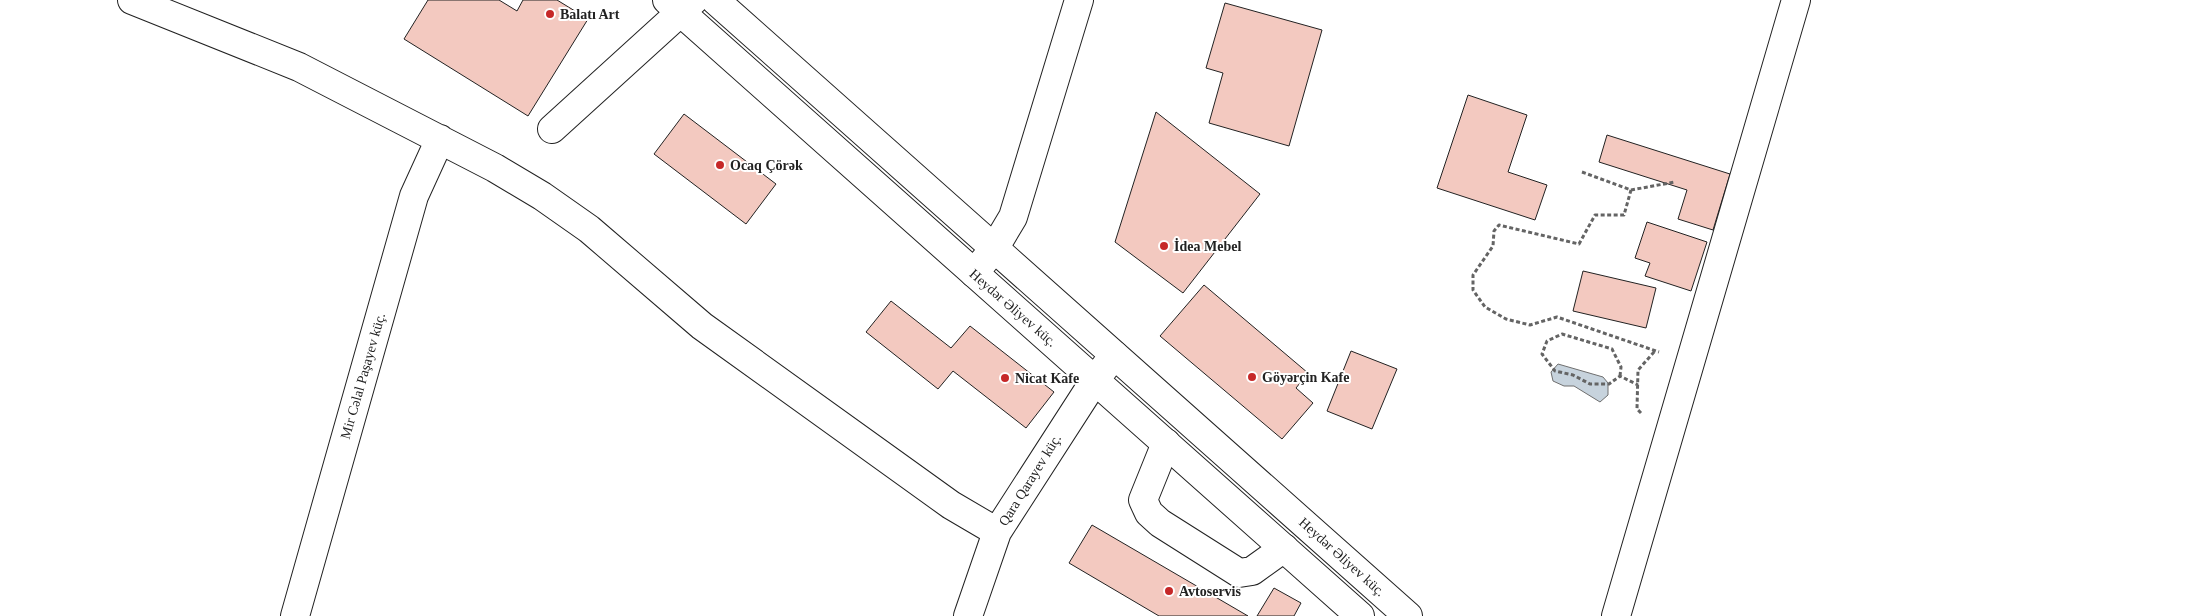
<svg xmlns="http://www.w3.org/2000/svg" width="2208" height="616" viewBox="0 0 2208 616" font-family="'Times New Roman',serif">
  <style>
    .water { fill: #c7d3dd; stroke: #6f6f6f }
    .building { fill: #f3c9c0; stroke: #222 }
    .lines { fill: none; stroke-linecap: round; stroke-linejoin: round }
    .minor-casing { stroke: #222; stroke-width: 30 }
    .major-casing { stroke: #222; stroke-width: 30 }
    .path { stroke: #646464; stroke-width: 3; stroke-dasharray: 4 2.5; stroke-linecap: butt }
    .minor { stroke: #fff; stroke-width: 28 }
    .major { stroke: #fff; stroke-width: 28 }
    .poi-dot { fill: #c62828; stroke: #fff; stroke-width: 2 }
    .labels { text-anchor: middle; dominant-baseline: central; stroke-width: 4; stroke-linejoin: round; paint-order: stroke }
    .poi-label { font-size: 14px; font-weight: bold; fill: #222; stroke: #fff; text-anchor: start }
    .street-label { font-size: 14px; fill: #222; stroke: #fff }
  </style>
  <rect width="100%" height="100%" fill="#fff"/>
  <path class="water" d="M1558,364L1603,377L1608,383V395L1600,402L1574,386H1564L1553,381L1551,372Z"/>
  <path class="building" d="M428,0H499L517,11L523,0H557L588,19L528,116L404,39Z
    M1225,3L1322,30L1289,146L1209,123L1223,73L1206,68Z
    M1468,95L1527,115L1508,172L1547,185L1535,220L1437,188Z
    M1156,112L1260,194L1183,293L1115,242Z
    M684,114L776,184L746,224L654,154Z
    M1607,135L1730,174L1713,230L1678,219L1687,190L1599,162Z
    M1647,222L1707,242L1691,291L1645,276L1650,263L1635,258Z
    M1583,271L1656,288L1646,328L1573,311Z
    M1204,285L1308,373L1296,388L1313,403L1282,439L1160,336Z
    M891,301L951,348L970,326L1054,392L1026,428L953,371L938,389L866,332Z
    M1351,351L1397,369L1372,429L1327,411Z
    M1092,525L1248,616H1159L1069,563Z
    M1274,588L1301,603L1294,616H1257Z"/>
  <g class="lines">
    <defs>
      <path id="minor" d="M132,0L299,67L495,168L542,196L589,229L702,326L951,505L997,532
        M552,129L694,0
        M974,273L994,249L1013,217L1079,0
        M1166,443L1143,500L1149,513L1160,523L1239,573L1252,571L1284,548
        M295,616L414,196L440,139
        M968,616L997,532L1095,380L1114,355
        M1616,616L1796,0"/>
      <path id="major" d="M667,0L1360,616
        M715,0L1408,616"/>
    </defs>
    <use href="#minor" class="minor-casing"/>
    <use href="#major" class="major-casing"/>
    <path class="path" d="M1582,172L1631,190L1624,215H1595L1579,244L1499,225L1494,231L1493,246L1473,275V290L1485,307L1506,319L1530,325L1557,317L1659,352
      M1631,190L1675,182
      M1620,376L1621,367L1612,349L1562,334L1547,341L1542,354L1555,371L1573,375L1590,384H1609L1620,376L1638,385
      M1641,413L1637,409L1638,370L1655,351"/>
    <use href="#minor" class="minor"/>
    <use href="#major" class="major"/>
  </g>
  <g class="poi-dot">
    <circle cx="550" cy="14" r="5"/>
    <circle cx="720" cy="165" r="5"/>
    <circle cx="1164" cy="246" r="5"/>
    <circle cx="1252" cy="377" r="5"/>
    <circle cx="1005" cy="378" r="5"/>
    <circle cx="1169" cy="591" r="5"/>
  </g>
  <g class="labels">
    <g class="poi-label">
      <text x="560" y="14">Balatı Art</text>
      <text x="730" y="165">Ocaq Çörək</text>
      <text x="1174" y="246">İdea Mebel</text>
      <text x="1262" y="377">Göyərçin Kafe</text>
      <text x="1015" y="378">Nicat Kafe</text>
      <text x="1179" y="591">Avtoservis</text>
    </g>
    <g class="street-label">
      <text transform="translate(1013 308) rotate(41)">Heydər Əliyev küç.</text>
      <text transform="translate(363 376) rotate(-74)">Mir Cəlal Paşayev küç.</text>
      <text transform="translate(1030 480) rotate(-58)">Qara Qarayev küç.</text>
      <text transform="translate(1342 557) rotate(42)">Heydər Əliyev küç.</text>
    </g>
  </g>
</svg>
